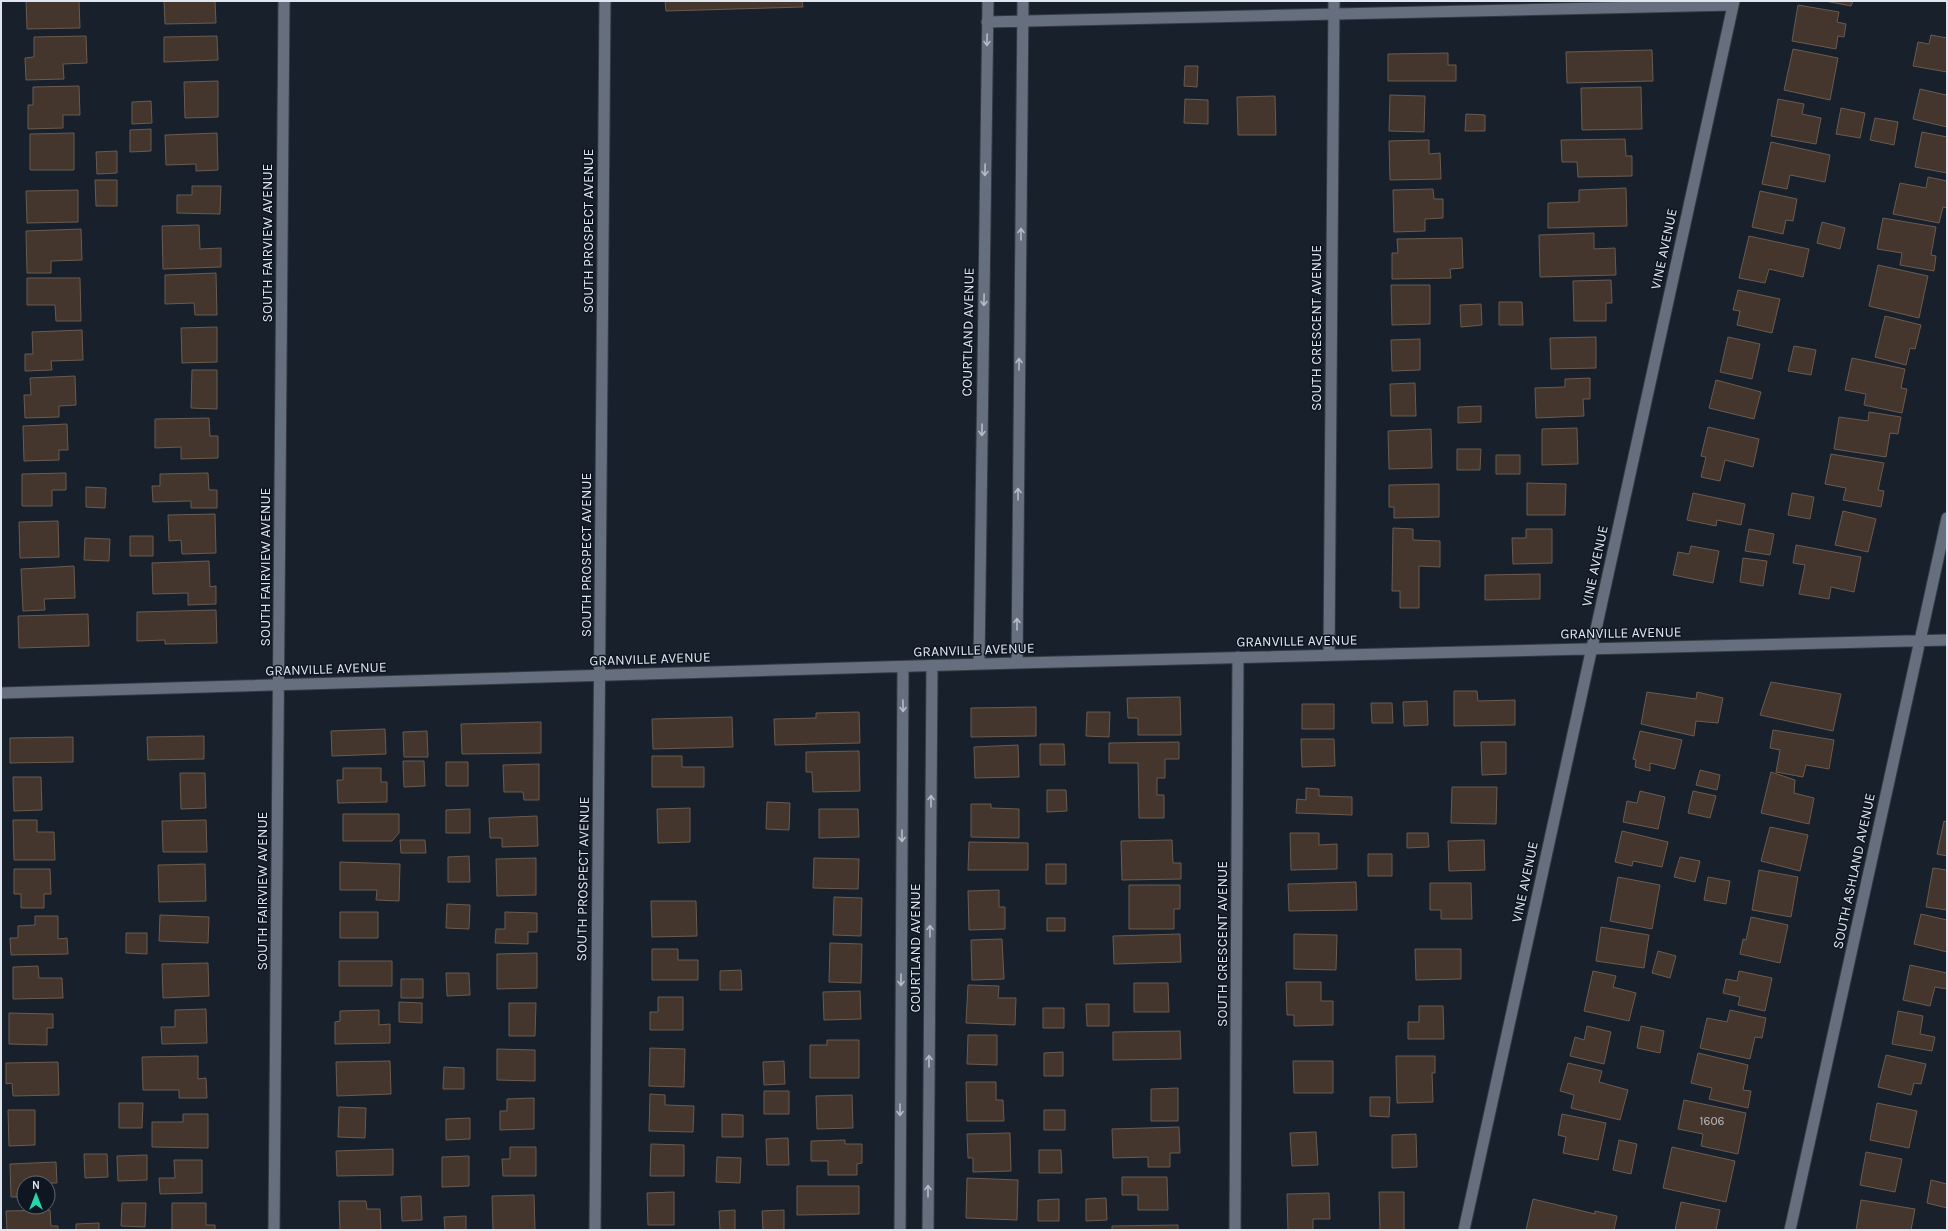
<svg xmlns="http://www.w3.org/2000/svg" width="1948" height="1231" viewBox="0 0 1948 1231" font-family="Karla,sans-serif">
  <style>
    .building { fill: #44362c; stroke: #6a5b50 }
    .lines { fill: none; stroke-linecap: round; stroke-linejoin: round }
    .minor-casing { stroke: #343a44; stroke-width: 13 }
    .minor { stroke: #656f7e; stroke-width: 11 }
    .oneway { stroke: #b5bcc7 }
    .labels { text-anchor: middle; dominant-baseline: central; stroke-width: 3; stroke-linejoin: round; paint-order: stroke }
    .number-label { font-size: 12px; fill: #b9babe }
    .street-label { font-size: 14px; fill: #e0e6ef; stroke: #0e1622 }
  </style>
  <rect width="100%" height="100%" fill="#17202b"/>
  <path class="building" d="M26,1H79L80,28L27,29Z
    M164,1H215L216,23L165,24Z
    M665,1H802L803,7L666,11Z
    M1825,1H1853L1851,6Z
    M1798,5L1839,12L1837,22L1846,24L1844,37L1838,36L1836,49L1792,41Z
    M1931,35L1947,38V72L1913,66L1918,42L1929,44Z
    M86,36L87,63L63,64L64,79L26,80L25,58L34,57V37Z
    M217,36L218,60L164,62V37Z
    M1793,49L1838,58L1830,100L1784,90Z
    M1652,50L1653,81L1567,83L1566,52Z
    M1448,53V65H1456V81H1388V54Z
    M1185,66H1198L1197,87L1184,86Z
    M218,81V117L185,118L184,82Z
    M79,86L80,115H63V128L28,129V105H33V87Z
    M1641,87L1642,129L1582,130L1581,88Z
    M1920,89L1946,95L1947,91V127L1913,119Z
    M1390,95L1425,96L1424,132L1389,131Z
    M1275,96L1276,135H1238L1237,97Z
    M1185,99L1208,100V124L1184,123Z
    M1778,99L1804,104L1802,114L1821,118L1816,144L1771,136Z
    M151,101L152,123L132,124V102Z
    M1841,108L1865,113L1860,138L1836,134Z
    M1466,114L1485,115V131H1465Z
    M1875,118L1898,122L1894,145L1870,140Z
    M151,129V151L130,152V130Z
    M1922,132L1947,137V173L1915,167Z
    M74,133V170H30V134Z
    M217,133L218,170L196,171V164L166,165L165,135Z
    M1625,139L1626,156H1632V176L1578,177L1577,162H1562L1561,140Z
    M1429,140V154L1440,153L1441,179L1390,180L1389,141Z
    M1771,142L1830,155L1825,182L1790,175L1787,189L1762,184Z
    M117,151V173L97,174L96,152Z
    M1928,177L1947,181V208L1943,207L1939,223L1893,214L1900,183L1926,188Z
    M95,180H117V206H96Z
    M192,186H221L220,214L177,213V195H192Z
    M1626,188L1627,226L1548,228V203L1579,202V190Z
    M1433,189L1434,199H1443V218L1425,219V231L1394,232L1393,190Z
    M78,190V222L27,223L26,191Z
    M1760,191L1797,199L1793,221L1786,220L1783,234L1752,227Z
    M1883,218L1936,227L1931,255L1936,256L1934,271L1900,265L1902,253L1877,249Z
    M1822,222L1845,228L1840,249L1817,243Z
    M199,225L200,249L221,248V267L163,269L162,226Z
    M81,229L82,260L51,261V273H27L26,231Z
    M1594,233V249L1615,248L1616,275L1540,277L1539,235Z
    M1749,236L1809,249L1803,277L1769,269L1765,283L1739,278Z
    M1462,238L1463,268L1450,269L1451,278L1392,279V253H1398L1397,239Z
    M1878,265L1928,276L1919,318L1869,306Z
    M216,273L217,315H195L194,303L165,304V275Z
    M27,278H80L81,321H56L55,305H27Z
    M1611,280L1612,303H1606V321H1574L1573,281Z
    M1391,285H1430V324L1392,325Z
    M1738,290L1780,299L1772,333L1737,325L1740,311L1733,310Z
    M1499,302H1522L1523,325H1499Z
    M1481,304L1482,325L1461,327L1460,305Z
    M1885,316L1921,325L1915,349L1910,348L1906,365L1875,357Z
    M217,327V362L182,363L181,328Z
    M82,330L83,360L51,361L52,370L25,371V354H33L32,332Z
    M1596,337V368L1551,369L1550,338Z
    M1728,337L1760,344L1752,379L1720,372Z
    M1420,339V370L1392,371L1391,340Z
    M1794,346L1816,350L1811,375L1788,371Z
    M1852,358L1905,369L1901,388L1907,389L1902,413L1864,405L1866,394L1845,390Z
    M192,370H217V409L191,408Z
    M75,376L76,405L59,406V417L25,418L24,395H31L30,378Z
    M1590,378V399H1583L1584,416L1536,418L1535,388L1565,387V379Z
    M1716,380L1761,392L1754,419L1709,408Z
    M1415,383L1416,416H1391L1390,384Z
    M1481,406V422L1458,423V407Z
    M1869,412L1901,417L1898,434L1890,433L1886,457L1834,449L1839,417L1868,421Z
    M209,418L210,436H218V458L181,459V447L155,448V419Z
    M67,424L68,450H59V460L24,461L23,426Z
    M1708,427L1759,439L1753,467L1725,460L1720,481L1701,477L1706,457L1701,456Z
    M1577,428L1578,464L1542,465V429Z
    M1431,429L1432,468L1389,469L1388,431Z
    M1457,449H1481L1480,470H1457Z
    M1831,454L1884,463L1878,490L1884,491L1881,507L1843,500L1846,488L1825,484Z
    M1496,455H1520V474H1496Z
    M66,473V490H52V506H22V474Z
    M208,473L209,490H217V508H191V501L153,502L152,486H160V474Z
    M1527,483L1566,484L1565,515H1527Z
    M1439,484V517L1394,518V507H1389V485Z
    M86,487L106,488L105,508L86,507Z
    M1693,493L1745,504L1741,525L1717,520L1716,526L1687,520Z
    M1792,493L1814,497L1810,519L1788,515Z
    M1843,511L1876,519L1868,552L1835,545Z
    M215,514L216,553L182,554L181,540L169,541L168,515Z
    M58,521L59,557L20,558L19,522Z
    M1393,528L1413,529V540L1440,541V567L1419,566V608H1400V591H1392Z
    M1526,529H1552V563L1513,564L1512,538H1526Z
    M1749,529L1774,534L1770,555L1745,551Z
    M130,536H153V556H130Z
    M85,538L110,539L109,561L84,560Z
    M1796,545L1861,557L1854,592L1831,587L1829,599L1799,594L1805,565L1793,563Z
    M1691,546L1719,551L1713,583L1673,575L1678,552L1689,554Z
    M1743,558L1767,561L1763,586L1740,582Z
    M209,561L210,587L216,586V604L188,605V593L153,594L152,563Z
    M74,566L75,598L44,599L45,610L23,611L21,569Z
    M1540,574V599L1485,600V575Z
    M216,610L217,643L165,644V640L137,641V612Z
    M88,614L89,646L19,648L18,616Z
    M1771,682L1841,694L1833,731L1760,715Z
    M1454,691H1477L1478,701L1515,700V725L1454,726Z
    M1647,692L1696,699L1697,692L1723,698L1718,723L1696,721L1694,736L1641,724Z
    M1180,697L1181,735H1138V718H1128L1127,698Z
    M1427,701L1428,725L1404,726L1403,702Z
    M1371,703H1392L1393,723H1372Z
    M1302,704H1334V729H1302Z
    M1036,707V736L971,737V708Z
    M859,712L860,743L775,745L774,719L816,718V713Z
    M1087,712H1110L1109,737L1086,736Z
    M732,717L733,747L653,749L652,719Z
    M541,722V753L462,754L461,724Z
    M385,729L386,754L332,756L331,731Z
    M1773,730L1834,740L1829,769L1806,765L1803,777L1776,772L1780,750L1770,748Z
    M427,731L428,757H404L403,732Z
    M1640,731L1682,740L1675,769L1650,763V771L1635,767L1636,760L1633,759Z
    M204,736V759L148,760L147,737Z
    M73,737V762L10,763V738Z
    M1301,739H1334L1335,766L1302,767Z
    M1179,742V759H1165V778H1157V795H1164V818H1139L1138,763H1109V743Z
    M1481,742H1506V774L1482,775Z
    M1040,744H1064L1065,765H1040Z
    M1018,745L1019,777L975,778L974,747Z
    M859,751L860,791L813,792L812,772H806V752Z
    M652,756H682V767H704V787H652Z
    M403,761H424L425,786L404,787Z
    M446,762H468V786H446Z
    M539,764V800H524L523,792H504L503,765Z
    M343,768H381V782H387V802L338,803L337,780H343Z
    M1700,770L1720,775L1717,790L1696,785Z
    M1771,772L1795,780L1794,793L1814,798L1809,824L1761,813Z
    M180,773H205L206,808L181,809Z
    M13,777H41L42,810L14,811Z
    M1452,787H1497L1496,824L1451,823Z
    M1306,788L1319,789V796L1352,797V815L1296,813L1297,799L1306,800Z
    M1047,790H1066L1067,811L1047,812Z
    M1640,791L1665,797L1658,829L1623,822L1627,801L1637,803Z
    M1693,791L1716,796L1710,818L1688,813Z
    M767,802L790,803L789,830L766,829Z
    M971,804H991V808L1019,809V838L971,837Z
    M690,808V842L658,843L657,809Z
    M470,809V833H446V810Z
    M819,809H858L859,837L819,838Z
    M343,814H399V833L392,841H343Z
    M537,816L538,846L502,847V838H490L489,818Z
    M13,820H37V832H54L55,860H14Z
    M206,820L207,852H163L162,821Z
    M1944,821L1947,822V856L1937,854Z
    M1770,827L1808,835L1800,871L1761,861Z
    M1622,831L1668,842L1662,867L1633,861L1632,866L1615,862Z
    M1290,833H1319V845L1337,844V869L1291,870Z
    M1407,833H1428L1429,847L1407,848Z
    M400,840H425L426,853H401Z
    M1172,840L1173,863H1181V879L1122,880L1121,841Z
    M1484,840L1485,870L1449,871L1448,841Z
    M969,842L1028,843V870H968Z
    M1368,854H1392V876H1368Z
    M469,856L470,882H448V857Z
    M1680,857L1700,861L1695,882L1674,877Z
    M536,858V895L497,896L496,859Z
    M814,858L859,859L858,889L813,888Z
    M340,862L400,864L399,901L376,900L377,890H340Z
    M205,864L206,901L159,902L158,865Z
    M1046,864H1066V884H1046Z
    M1933,868L1947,870V910L1926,907Z
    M14,869H50L51,894H44V908H21V894H14Z
    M1759,870L1798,877L1791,917L1752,910Z
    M1618,877L1660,885L1652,929L1610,921Z
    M1708,877L1730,881L1726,904L1704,900Z
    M1356,882L1357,910L1289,911L1288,884Z
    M1430,883H1471L1472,919H1441V910H1430Z
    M1129,885H1180V909H1174V929H1129Z
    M999,890V907H1005V929L969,930L968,891Z
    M834,897L862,898L861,936L833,935Z
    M651,901H696L697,936L652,937Z
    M447,904L470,905L469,929L446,928Z
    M340,912H378V938H340Z
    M505,912L537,913V932H528V944L495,943L496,929H505Z
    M1921,914L1947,920V952L1914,944Z
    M160,915L209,917L208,943L159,941Z
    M35,916H58V939L67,938L68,954L11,955L10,938H18V926L35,925Z
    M1751,917L1788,925L1780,963L1740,954L1743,939L1746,940Z
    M1047,918H1065V931H1047Z
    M1601,927L1649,935L1644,968L1596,961Z
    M126,933H147V954L126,953Z
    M1180,934L1181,962L1114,964L1113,936Z
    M1294,934L1337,935L1336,970L1294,969Z
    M1002,939L1004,979L972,980L971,940Z
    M830,943L862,944L861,983L829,982Z
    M652,949H678V960H698V980H652Z
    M1415,949H1461V979L1416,980Z
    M1658,951L1676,956L1670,978L1652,973Z
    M537,953V988L497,989V954Z
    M339,961H392V986H339Z
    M208,963L209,996L163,998L162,964Z
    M1910,965L1947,973V989L1935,987L1930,1006L1903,1000Z
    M38,966L39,978H62L63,998L13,999V967Z
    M741,970L742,990H720V971Z
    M1593,971L1616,976L1613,987L1636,993L1629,1021L1584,1011Z
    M1739,971L1772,978L1765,1011L1738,1005L1740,997L1723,993L1726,979L1737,981Z
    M446,973H469L470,995L447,996Z
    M401,979H423V998H401Z
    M1286,982H1321V1001H1333V1025L1294,1026V1015H1287Z
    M1134,983H1168L1169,1012H1134Z
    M968,985L999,986L998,998H1016L1015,1025L966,1023Z
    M860,991L861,1019L824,1020L823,992Z
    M658,997H683V1030H650V1012H658Z
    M399,1002L422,1003V1023L399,1022Z
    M509,1003H536L535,1036H509Z
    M1086,1004H1109V1026H1087Z
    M1419,1006H1443L1444,1039H1408V1022H1419Z
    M1043,1008H1064V1028H1043Z
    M206,1009L207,1043L162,1044L161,1027H175V1010Z
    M379,1010V1025L390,1024V1043L335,1044V1022L340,1021V1011Z
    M1730,1010L1766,1018L1762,1038L1755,1037L1750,1059L1700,1048L1707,1018L1727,1022Z
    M1898,1011L1923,1016L1920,1034L1935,1037L1932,1051L1892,1044Z
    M9,1013L53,1014V1028H47V1045L9,1044Z
    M1587,1026L1611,1032L1604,1064L1570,1056L1575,1037L1584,1040Z
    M1641,1026L1664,1031L1660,1053L1637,1048Z
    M1180,1031L1181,1059L1113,1060V1032Z
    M968,1035H997V1065L967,1064Z
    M827,1040H859V1078H810V1045H827Z
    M650,1048L685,1049L684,1087L649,1086Z
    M497,1049L535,1050V1081L497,1080Z
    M1063,1052V1076H1044V1053Z
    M1698,1053L1748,1065L1743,1090L1751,1091L1748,1108L1709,1099L1712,1088L1691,1083Z
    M1886,1055L1926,1064L1921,1084L1914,1083L1911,1095L1878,1087Z
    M198,1056V1079L206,1078L207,1098H179V1090H143L142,1057Z
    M1396,1056H1435V1073H1432L1433,1102L1397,1103Z
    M390,1061L391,1094L337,1096L336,1062Z
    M784,1061L785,1084L764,1085L763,1062Z
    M1293,1061H1333V1093H1294Z
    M58,1062L59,1095L13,1096L12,1083L6,1084V1063Z
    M1568,1063L1602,1071L1599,1082L1628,1090L1620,1120L1571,1108L1574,1095L1560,1091Z
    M444,1067L464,1068V1089H443Z
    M966,1082H996V1100H1003L1004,1121H967Z
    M1178,1088V1121H1151V1089Z
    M764,1091H789V1114H764Z
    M650,1094L665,1095V1105L694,1106L693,1132L649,1131Z
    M852,1095L853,1128L817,1129L816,1096Z
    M1370,1097H1390L1389,1117L1370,1116Z
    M534,1098V1129L500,1130V1111H507V1099Z
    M1684,1100L1746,1113L1738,1154L1701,1146L1703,1134L1678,1129Z
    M119,1103H143L142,1128H119Z
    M1877,1103L1917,1111L1909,1148L1870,1140Z
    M339,1107L366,1108L365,1138L338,1137Z
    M8,1110H35V1145L9,1146Z
    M1044,1110H1065V1130H1044Z
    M183,1114H208V1148L152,1147V1122H183Z
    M722,1114L743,1115V1137H722Z
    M1562,1114L1606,1123L1598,1160L1563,1153L1566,1137L1558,1135Z
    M470,1118V1139L446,1140V1119Z
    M1179,1127L1180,1153H1170V1167H1148V1157L1113,1158L1112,1129Z
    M1316,1132L1318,1165L1292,1166L1290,1133Z
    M1010,1133L1011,1171L973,1172V1158H968L967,1134Z
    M1416,1134L1417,1167L1392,1168V1135Z
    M788,1138L789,1165H767L766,1139Z
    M845,1140V1144H862V1163L857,1164V1175H828V1161H811V1141Z
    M1619,1140L1637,1144L1631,1174L1613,1170Z
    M651,1144L684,1145V1176H650Z
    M510,1147H536V1176H503L502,1159H510Z
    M1672,1147L1735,1161L1726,1202L1663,1188Z
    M393,1149V1175L337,1176L336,1151Z
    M1039,1150H1061L1062,1173H1039Z
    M1866,1152L1902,1159L1895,1192L1860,1185Z
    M84,1154H107L108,1177L85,1178Z
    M147,1155V1180L118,1181L117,1156Z
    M469,1156V1186L442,1187V1157Z
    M717,1157L741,1158L740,1183L716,1182Z
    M174,1160H202V1193L160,1194L159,1178H175Z
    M56,1162L57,1183H24V1197H11L10,1164Z
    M1122,1177H1167L1168,1210H1138V1195H1122Z
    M967,1178L1018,1180L1017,1220L966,1218Z
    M1931,1180L1947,1184V1208L1927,1203Z
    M797,1186H859V1214L797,1215Z
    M674,1192V1225H648L647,1193Z
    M1379,1192H1404V1230H1380Z
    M1329,1193L1330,1219H1313V1230H1288L1287,1194Z
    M534,1195L535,1230H493L492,1196Z
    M421,1196L422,1220L402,1221L401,1197Z
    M1106,1198L1107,1220L1086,1221V1199Z
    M1059,1199V1221H1038V1200Z
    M1533,1199L1595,1214V1211L1617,1216L1614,1230H1526Z
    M1861,1200L1915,1209L1911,1230H1856Z
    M339,1201H366L367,1209H380L381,1230H340Z
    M1681,1202L1720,1210L1716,1230H1675Z
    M122,1203H146L145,1227L121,1226Z
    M172,1203H206V1225H215V1230H172Z
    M50,1210L51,1226H58V1230H7L6,1211Z
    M735,1210V1230H720L719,1211Z
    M784,1210V1230H763L762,1211Z
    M466,1216V1230H445L444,1217Z
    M99,1223V1230H76V1224Z
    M1178,1225V1230H1112V1226Z"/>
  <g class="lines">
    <defs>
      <path id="minor" d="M987,22L1733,5
        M1329,655L1334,1
        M1017,663L1023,1
        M979,664L988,1
        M1,693L1017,663L1947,640
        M274,1230L284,1
        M595,1230L605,1
        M900,1230L903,667
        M928,1230L932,666
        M1235,1230L1238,657
        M1464,1230L1734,1
        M1790,1230L1947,518"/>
    </defs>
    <use href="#minor" class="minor-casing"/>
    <use href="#minor" class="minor"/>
  </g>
  <defs><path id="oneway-shaft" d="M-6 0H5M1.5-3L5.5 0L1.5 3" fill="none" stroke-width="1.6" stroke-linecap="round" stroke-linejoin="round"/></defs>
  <g class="oneway">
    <use href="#oneway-shaft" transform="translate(987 40) rotate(91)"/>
    <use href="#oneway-shaft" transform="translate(985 170) rotate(91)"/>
    <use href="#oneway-shaft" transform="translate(1021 234) rotate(-90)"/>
    <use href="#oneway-shaft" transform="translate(984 300) rotate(91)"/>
    <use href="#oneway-shaft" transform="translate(1019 364) rotate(-90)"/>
    <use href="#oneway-shaft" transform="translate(982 430) rotate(91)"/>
    <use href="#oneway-shaft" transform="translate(1018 494) rotate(-90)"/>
    <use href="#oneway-shaft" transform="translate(1017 624) rotate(-90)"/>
    <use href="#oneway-shaft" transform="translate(903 706) rotate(90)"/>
    <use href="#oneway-shaft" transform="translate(931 801) rotate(-90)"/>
    <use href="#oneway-shaft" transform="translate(902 836) rotate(90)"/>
    <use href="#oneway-shaft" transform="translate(930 931) rotate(-90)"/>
    <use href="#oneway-shaft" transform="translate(901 980) rotate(90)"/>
    <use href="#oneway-shaft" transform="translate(929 1061) rotate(-90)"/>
    <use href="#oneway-shaft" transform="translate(900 1110) rotate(90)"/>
    <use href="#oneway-shaft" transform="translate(928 1191) rotate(-90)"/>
  </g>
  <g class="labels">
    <g class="number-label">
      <text x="1712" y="1121">1606</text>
    </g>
    <g class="street-label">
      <text transform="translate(588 231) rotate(-90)">SOUTH PROSPECT AVENUE</text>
      <text transform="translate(267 243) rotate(-90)">SOUTH FAIRVIEW AVENUE</text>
      <text transform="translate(1664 249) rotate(-78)">VINE AVENUE</text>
      <text transform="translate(1316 328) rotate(-90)">SOUTH CRESCENT AVENUE</text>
      <text transform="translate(968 332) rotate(-89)">COURTLAND AVENUE</text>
      <text transform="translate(586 555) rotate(-90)">SOUTH PROSPECT AVENUE</text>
      <text transform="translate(1595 566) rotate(-78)">VINE AVENUE</text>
      <text transform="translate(265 567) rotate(-90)">SOUTH FAIRVIEW AVENUE</text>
      <text transform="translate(1621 633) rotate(-1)">GRANVILLE AVENUE</text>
      <text transform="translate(1297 641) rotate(-1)">GRANVILLE AVENUE</text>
      <text transform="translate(974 650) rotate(-2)">GRANVILLE AVENUE</text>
      <text transform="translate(650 659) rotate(-2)">GRANVILLE AVENUE</text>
      <text transform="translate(326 669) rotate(-2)">GRANVILLE AVENUE</text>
      <text transform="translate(1854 871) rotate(-78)">SOUTH ASHLAND AVENUE</text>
      <text transform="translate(583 879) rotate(-89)">SOUTH PROSPECT AVENUE</text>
      <text transform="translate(1525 882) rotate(-78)">VINE AVENUE</text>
      <text transform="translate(262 891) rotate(-90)">SOUTH FAIRVIEW AVENUE</text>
      <text transform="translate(1222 944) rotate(-90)">SOUTH CRESCENT AVENUE</text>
      <text transform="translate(915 948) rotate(-90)">COURTLAND AVENUE</text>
    </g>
  </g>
  <rect width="1948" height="1231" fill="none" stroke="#e0e6ef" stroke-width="4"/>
  <g transform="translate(36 1195)"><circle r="19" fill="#0e1622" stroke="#626974"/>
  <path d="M0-3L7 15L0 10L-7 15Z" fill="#24d5ae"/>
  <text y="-6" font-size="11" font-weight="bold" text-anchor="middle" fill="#e0e6ef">N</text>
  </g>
</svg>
